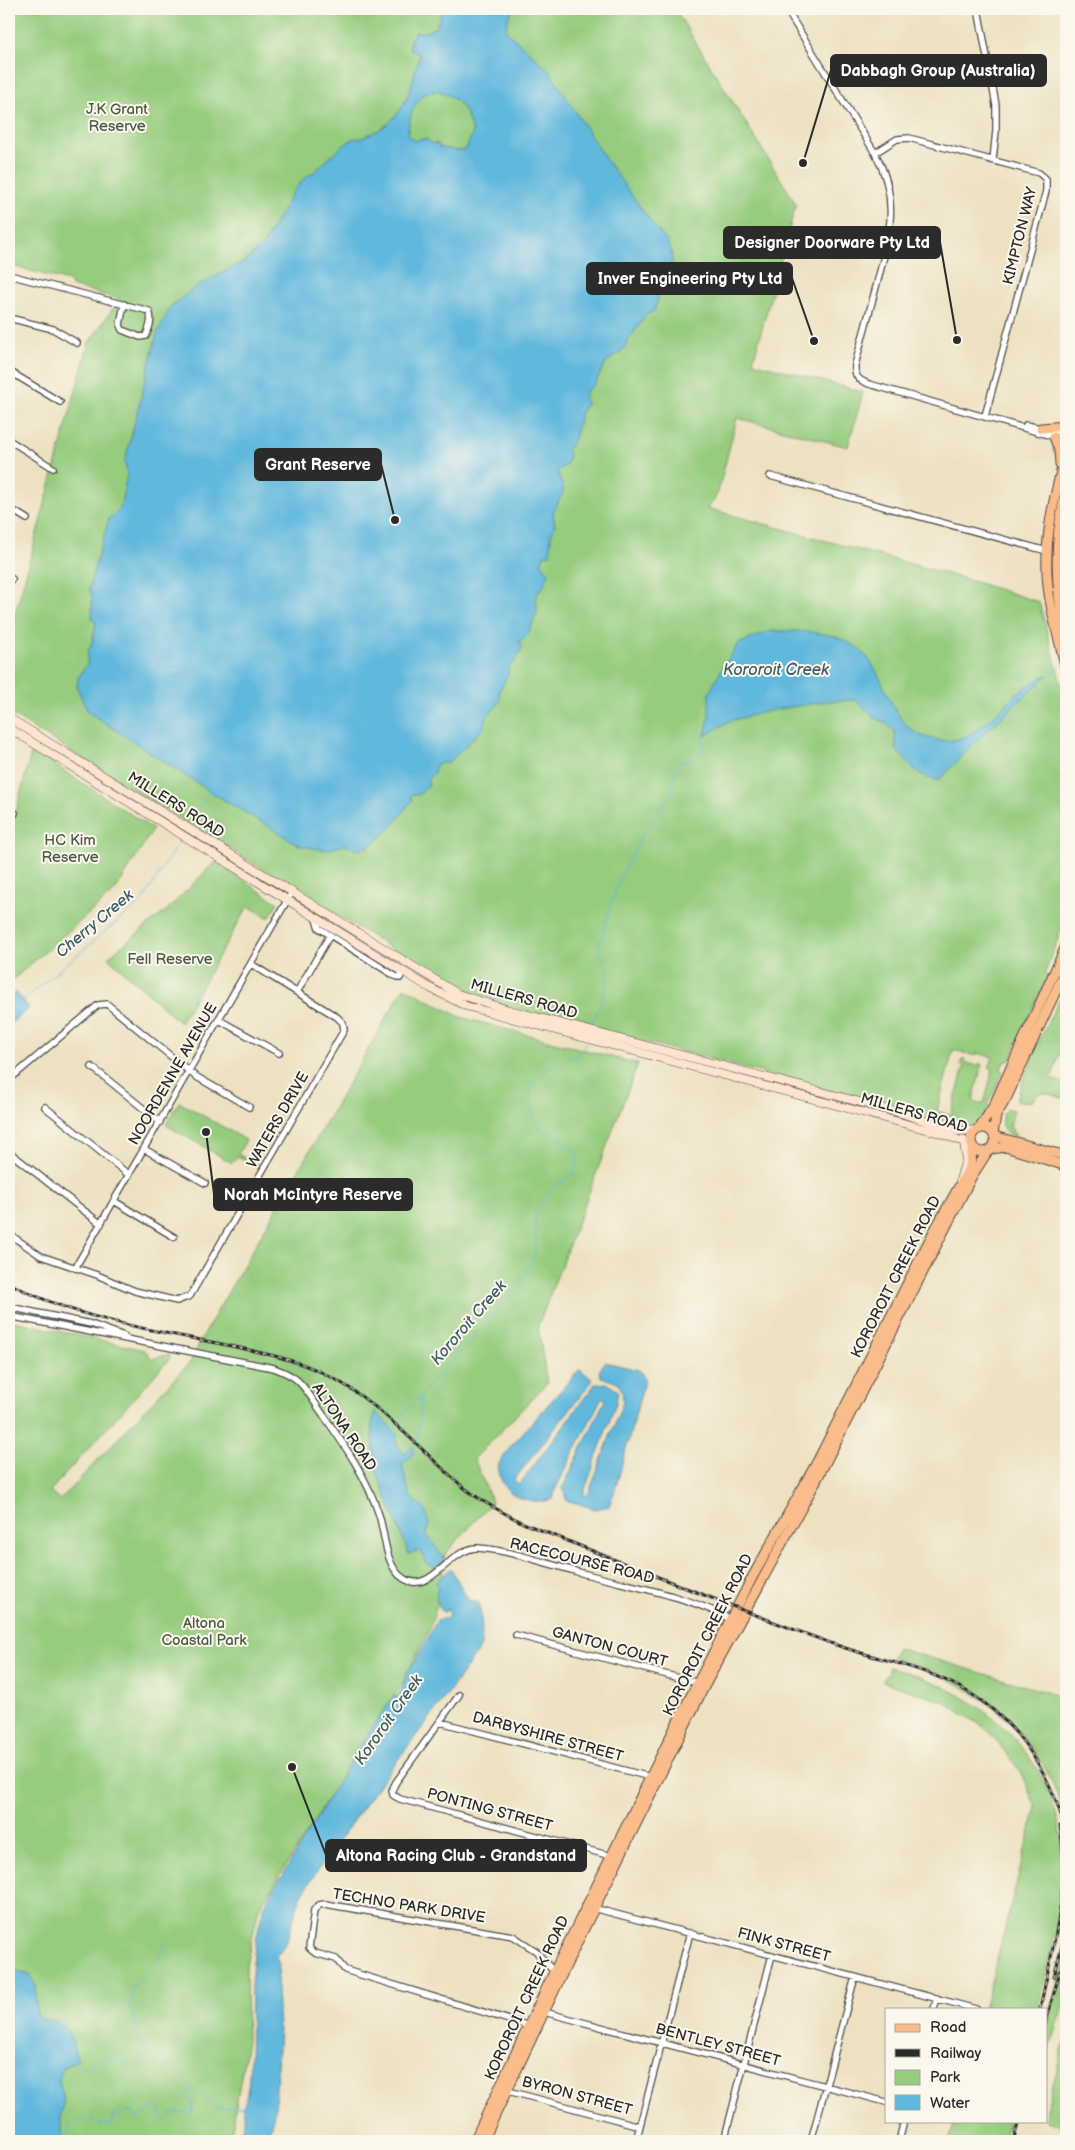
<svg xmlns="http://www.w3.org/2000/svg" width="1075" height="2150" viewBox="0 0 1075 2150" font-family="'Balsamiq Sans',sans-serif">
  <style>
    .green { fill: #95cc7e; stroke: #607c54; fill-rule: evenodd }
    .water { fill: #60b8dd; stroke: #467284; fill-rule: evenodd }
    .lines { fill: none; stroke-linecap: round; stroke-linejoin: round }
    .stream { stroke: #60b8dd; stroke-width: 1 }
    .minor-casing { stroke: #484642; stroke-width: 8 }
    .secondary-casing { stroke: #484642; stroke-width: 9 }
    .primary-casing { stroke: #484642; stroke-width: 11 }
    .minor { stroke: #fff; stroke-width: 5.5 }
    .secondary { stroke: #fde4d1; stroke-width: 8 }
    .primary { stroke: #fabc8b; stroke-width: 9 }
    .rail-casing { stroke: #2b2b2b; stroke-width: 3 }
    .rail { stroke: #fbf7ec; stroke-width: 1; stroke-dasharray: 4; stroke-linecap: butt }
    .labels { text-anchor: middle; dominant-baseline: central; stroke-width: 4; stroke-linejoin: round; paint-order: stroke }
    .park-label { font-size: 15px; fill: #4b5b44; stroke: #fbf7ec }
    .street-label { font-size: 15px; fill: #2b2b2b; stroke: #fbf7ec }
    .water-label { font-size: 16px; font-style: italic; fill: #3e5c69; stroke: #fbf7ec }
    .leader { fill: none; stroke: #2b2b2b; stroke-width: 2 }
    .callout-dot { fill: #2b2b2b; stroke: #fbf7ec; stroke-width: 2 }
    .callout { fill: #2b2b2b; stroke: #2b2b2b; stroke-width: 2 }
    .callout-label { font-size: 16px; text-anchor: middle; font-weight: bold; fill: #fff }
  </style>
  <rect width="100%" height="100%" fill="#fbf7ec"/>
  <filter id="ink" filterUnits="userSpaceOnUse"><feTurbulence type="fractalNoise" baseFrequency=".02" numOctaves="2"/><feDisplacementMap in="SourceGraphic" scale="10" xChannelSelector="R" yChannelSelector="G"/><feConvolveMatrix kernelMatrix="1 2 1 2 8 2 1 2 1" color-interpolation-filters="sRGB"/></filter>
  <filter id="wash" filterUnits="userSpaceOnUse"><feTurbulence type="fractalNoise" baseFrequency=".0096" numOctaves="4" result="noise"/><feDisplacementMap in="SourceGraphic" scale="20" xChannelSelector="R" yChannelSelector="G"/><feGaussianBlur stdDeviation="1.12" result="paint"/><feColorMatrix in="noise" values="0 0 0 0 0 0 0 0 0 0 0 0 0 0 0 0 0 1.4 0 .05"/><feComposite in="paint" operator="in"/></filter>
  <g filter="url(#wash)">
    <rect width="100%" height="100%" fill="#ede1c1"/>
    <path class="green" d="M9,9H675L796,204L753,362L863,392L848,447L737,418L718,492L713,502L706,508L969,580L1039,602L1066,702V916L1045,973L1048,977L1020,1035L1011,1060L1003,1063L1001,1069L1003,1073L988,1103L989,1107L978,1125L962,1129L951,1125L949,1122L497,1003L461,991L9,713V636L89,342L120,299L71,286L69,281L61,279L9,265ZM953,1050L976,1056L977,1053L993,1057L989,1067L993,1069L984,1104L975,1102L973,1100L982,1066L980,1063L978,1066L964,1062L965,1059H962L961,1064L964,1067L951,1115L937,1111Z
      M32,750L153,829L115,891L9,983V838Z
      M58,752L231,858L244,868L61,756Z
      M215,862L278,903L269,918L248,906L180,1023L108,957L167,910Z
      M1066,980V1035L1051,1079L1066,1084V1099L1046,1093L1038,1094L1032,1101L1018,1102L1016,1100L1035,1049L1061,996L1059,995Z
      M404,987L458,1016L471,1020L638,1064L538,1326L547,1383L474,1459L492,1502L445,1554L439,1600L429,1630L405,1679L259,1908L246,1965L247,2041L230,2141H9V1320L145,1350L152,1359L169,1354L170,1358L50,1491L60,1500L191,1361L203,1336Z
      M591,1034L911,1119L965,1135L964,1137L589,1037Z
      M179,1102L246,1140L238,1154L260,1166L258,1168L237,1156L232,1163L166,1125Z
      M1007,1109L1014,1110L1010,1126L1016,1137C1001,1133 997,1120 1007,1109Z
      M897,1648L1066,1698V1822C1045,1736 976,1679 891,1658Z
      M889,1667C985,1691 1064,1762 1063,1867C1063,1915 1047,1962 1038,2009H984L1036,1807L1020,1771L988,1730L945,1702L883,1682L885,1675L889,1676Z
      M1066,1956V2000L1046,2060V2028Z
      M1066,2036V2126L1046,2121V2110Z
      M955,2121H1009L1003,2141H949Z"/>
    <path class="water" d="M443,9H513L507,21L506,31L549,70L604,157L657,230C668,240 677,256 669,271C667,276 663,280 661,285C659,294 658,302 654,311L647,314L628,341C627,352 608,357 604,366C597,377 599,383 586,391L584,399L587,403C575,416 579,438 567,450L569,456L566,465L557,471L564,490L553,513L555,525L551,535L550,555L545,554L541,562L549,573L542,589L539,590L535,599L537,602V612L527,636L519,642L522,648L514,663L509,666L508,674L499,692L500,698L497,706L487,716L483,729L448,763L436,764L434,773L427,779L429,785L418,795L412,794L410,798L413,800C401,811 394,831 379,837L378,840L368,847L358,849L345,845L325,850L301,846L209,791L88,712L77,688L78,678L87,664L88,650L91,646L96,624L92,618V596L89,588L109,518L120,509L127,475L125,461L157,333L172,305L199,285L245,261L263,245L292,193L305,177L313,173L340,148L354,138C360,140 363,137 368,135C401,122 410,96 416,66C417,62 419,59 420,55L410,49V40L415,32H426L436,27ZM437,90C464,101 463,108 473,132L466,149L458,151L439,147L438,143L432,144L427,139H419L416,141L409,137C406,125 413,103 423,95C427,92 433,93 437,90Z
      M770,631C797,631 831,630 855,646C889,669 887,732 933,739C942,741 951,741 959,739C994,727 1011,687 1048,675L976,741L939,780C919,779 909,763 896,750L895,732L886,723L875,718L856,700L828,701L773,710L729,721L705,736L709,718V693L720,672L738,644Z
      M16,992L29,1008L9,1025V998Z
      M605,1362L639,1370L645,1379L615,1490L609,1506L595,1509L566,1500L563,1487L605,1400L602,1397L556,1488L553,1499C537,1505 512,1499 503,1484C500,1479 499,1471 498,1465L511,1446L580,1369L593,1380L514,1480L519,1485L595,1384L607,1383L618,1391L616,1403L583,1495H588L623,1402L622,1391L618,1383L601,1377L599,1371Z
      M375,1411L397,1434L396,1444L405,1454L412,1447L414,1453L402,1465L410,1497L425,1509L429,1524L427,1535L445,1560L434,1568L428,1565L419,1550L409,1554L375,1468L372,1424Z
      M451,1568L468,1600L479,1603C481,1615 484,1637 480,1648C436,1714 383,1775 339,1841C327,1859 312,1876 302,1895C293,1912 290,1945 276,1956L279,1965L277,1987L279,2028L275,2110L267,2141H238C241,2130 248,2118 242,2107C253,2099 250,2003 251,1984C253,1960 256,1931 264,1908C267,1898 274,1887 280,1878L283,1875L348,1765L380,1716L393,1697L398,1696L401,1690L408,1671L416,1660L436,1622L441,1618H447L449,1612L447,1608L444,1613L440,1609L436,1598L438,1586L435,1583Z
      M9,1964L19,1972L29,1975L36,1986L37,2016L48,2021L53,2020C76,2029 69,2042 78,2060L63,2068L59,2080L64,2100L61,2114V2141H9Z"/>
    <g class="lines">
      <path class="stream" d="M1048,675L1059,668
        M191,822L209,791
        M23,1000L143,900L180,840
        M590,1027C601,997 618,977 598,946L621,875L646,829L671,792L679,762L692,760L703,749L702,742L705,736
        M392,1431L407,1410L508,1299L528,1268L535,1253L536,1240L535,1214L539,1206L553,1188L573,1174L577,1164V1153L572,1146L536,1125C519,1074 543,1072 582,1052L585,1043
        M412,1452L418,1438L421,1397
        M75,2061L83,2070C105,2054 105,2056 130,2063L150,2054L148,2048L139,2045V2035L130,2005L133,1987L150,1973L167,1940
        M62,2136L68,2133L70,2126C81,2122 79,2115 93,2120L95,2124L101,2126L103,2122L108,2125L114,2122L112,2115H119L132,2110L136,2118L140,2117L152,2107L158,2108L164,2123L173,2113H192L193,2103L186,2094C196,2081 206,2101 214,2106C223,2110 233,2107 242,2107"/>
    </g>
  </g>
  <g filter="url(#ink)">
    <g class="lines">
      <defs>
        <path id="minor" d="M786,9L875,153C901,201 889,237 876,287C869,313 862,339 855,365C854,376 858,380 869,384L1066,440
          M978,9L996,105V131L993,160
          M875,153L897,139L909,138L1039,173L1046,179V191L985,416
          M9,275L149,311C153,320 149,328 146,336L140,337L122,330L120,325L124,304
          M9,318L53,329L77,343
          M9,371L60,402
          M1026,425L1066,433
          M9,440L53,468
          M770,476L1047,551
          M9,508L27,519
          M9,577L12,579
          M9,812L15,813
          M315,917L319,928L395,976L400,978L403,971
          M297,992L330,935
          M219,1020L279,1053
          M92,1067L160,1122
          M9,1080L98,1005L107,1004L195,1076L249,1107
          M45,1107L129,1175
          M144,1149L205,1183
          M9,1152L101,1224
          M114,1201L174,1237
          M9,1234L41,1256L97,1275L135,1291L177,1301L190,1296L344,1030L343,1023L337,1017L251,964
          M75,1268L292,892
          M9,1307L91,1324L124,1336
          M9,1316L274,1368C282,1371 290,1374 297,1380C307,1389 314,1402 322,1413C345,1446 367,1477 379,1515C385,1534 385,1566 403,1578C430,1597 450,1547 478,1548C509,1550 548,1564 578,1572C628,1586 684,1594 730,1619
          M516,1635L698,1683
          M459,1695L396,1782L392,1790L393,1795L400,1799L611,1856
          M440,1722L650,1777
          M593,1908L976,2009
          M934,2009L937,1998
          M544,2012L886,2102
          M529,2026L345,1970L336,1959L315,1953L309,1948L314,1910L319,1905L325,1904L513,1936L536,1951L554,1972
          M508,2091L640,2126
          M636,2141L690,1933
          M724,2141L772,1955
          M811,2141L855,1977
          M899,2141L904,2121"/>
        <path id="secondary" d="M9,718L458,994L506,1009L894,1111L958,1131L977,1130
          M9,728L430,988L466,1006L940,1133L972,1145
          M960,1180L966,1159L964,1141"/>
        <path id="primary" d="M1041,428L1066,426
          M1054,437L1059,450L1060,464
          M1066,452C1054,497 1043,540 1048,586C1051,614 1060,642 1066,669
          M1066,492C1053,540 1055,588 1066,636
          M971 1140a12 12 0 1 1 24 0a12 12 0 1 1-24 0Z
          M979,1129L993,1107L1066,946
          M993,1134L996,1116L1007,1097L1066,969
          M994,1136L1066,1156
          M991,1149L1006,1147L1066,1166
          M474,2141L554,1972L680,1717L753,1576L816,1464L933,1233L970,1167L973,1147
          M483,2141L575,1947L705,1685L815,1483L972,1176L988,1151"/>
      </defs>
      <use href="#minor" class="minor-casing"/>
      <use href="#secondary" class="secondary-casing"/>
      <use href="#primary" class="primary-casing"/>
      <use href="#minor" class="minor"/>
      <use href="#secondary" class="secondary"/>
      <use href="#primary" class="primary"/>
      <defs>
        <path id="rail" d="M9,1283C76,1319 152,1330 226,1345C258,1352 291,1358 321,1372C375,1397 417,1447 462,1486C480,1501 502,1512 523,1523C627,1565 731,1607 836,1645C888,1663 937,1668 983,1702C1025,1733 1054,1782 1066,1833
          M1054,1977L1066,1931
          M1040,2009C1052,1947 1071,1890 1060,1826
          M1046,2022L1060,1971
          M1013,2141L1019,2121"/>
      </defs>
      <use href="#rail" class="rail-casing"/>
      <use href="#rail" class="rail"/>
    </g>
  </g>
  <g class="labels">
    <g class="park-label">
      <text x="117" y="109">J.K Grant<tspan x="117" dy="17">Reserve</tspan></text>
      <text x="70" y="840">HC Kim<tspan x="70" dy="17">Reserve</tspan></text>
      <text x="170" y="959">Fell Reserve</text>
      <text x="204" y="1623">Altona<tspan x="204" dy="17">Coastal Park</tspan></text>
    </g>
    <g class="street-label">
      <text transform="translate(1020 236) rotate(-76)">KIMPTON WAY</text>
      <text transform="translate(176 805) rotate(32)">MILLERS ROAD</text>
      <text transform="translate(524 999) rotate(16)">MILLERS ROAD</text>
      <text transform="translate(173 1074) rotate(-60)">NOORDENNE AVENUE</text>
      <text transform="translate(914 1113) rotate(16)">MILLERS ROAD</text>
      <text transform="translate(278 1120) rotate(-60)">WATERS DRIVE</text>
      <text transform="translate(896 1277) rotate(-63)">KOROROIT CREEK ROAD</text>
      <text transform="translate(344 1427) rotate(56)">ALTONA ROAD</text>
      <text transform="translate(582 1561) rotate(14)">RACECOURSE ROAD</text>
      <text transform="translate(708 1635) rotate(-63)">KOROROIT CREEK ROAD</text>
      <text transform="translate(610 1647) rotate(15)">GANTON COURT</text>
      <text transform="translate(548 1737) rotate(15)">DARBYSHIRE STREET</text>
      <text transform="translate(490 1810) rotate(15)">PONTING STREET</text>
      <text transform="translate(409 1906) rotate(9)">TECHNO PARK DRIVE</text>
      <text transform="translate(784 1945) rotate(15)">FINK STREET</text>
      <text transform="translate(527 1998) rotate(-65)">KOROROIT CREEK ROAD</text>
      <text transform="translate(718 2045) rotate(15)">BENTLEY STREET</text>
      <text transform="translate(577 2096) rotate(15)">BYRON STREET</text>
    </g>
    <g class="water-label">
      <text x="776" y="670">Kororoit Creek</text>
      <text transform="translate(95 924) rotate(-40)">Cherry Creek</text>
      <text transform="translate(469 1323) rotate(-49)">Kororoit Creek</text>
      <text transform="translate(389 1720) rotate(-55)">Kororoit Creek</text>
    </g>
  </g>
  <path class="leader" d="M803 163L831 70M957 340L940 242M814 341L792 278M395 520L381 464M206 1132L214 1194M292 1767L326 1855"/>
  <g class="callout-dot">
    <circle cx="803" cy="163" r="5"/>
    <circle cx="957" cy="340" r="5"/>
    <circle cx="814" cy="341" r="5"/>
    <circle cx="395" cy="520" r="5"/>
    <circle cx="206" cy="1132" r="5"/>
    <circle cx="292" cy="1767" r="5"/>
  </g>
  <g class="callout">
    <rect x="831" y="55" width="215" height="31" rx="5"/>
    <rect x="724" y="227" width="216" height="31" rx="5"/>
    <rect x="587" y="263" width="205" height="31" rx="5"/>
    <rect x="255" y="449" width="126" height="31" rx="5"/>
    <rect x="214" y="1179" width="198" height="31" rx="5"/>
    <rect x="326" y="1840" width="260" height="31" rx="5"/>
  </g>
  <g class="callout-label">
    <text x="938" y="76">Dabbagh Group (Australia)</text>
    <text x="832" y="248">Designer Doorware Pty Ltd</text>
    <text x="690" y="284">Inver Engineering Pty Ltd</text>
    <text x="318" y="470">Grant Reserve</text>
    <text x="313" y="1200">Norah McIntyre Reserve</text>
    <text x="456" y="1861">Altona Racing Club - Grandstand</text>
  </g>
  <rect width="1075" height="2150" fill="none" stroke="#fbf7ec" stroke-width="30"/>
  <rect x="885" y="2008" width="162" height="115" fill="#fbf7ec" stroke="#a8a59f"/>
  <rect x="895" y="2024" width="25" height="8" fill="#fabc8b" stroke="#a8a59f"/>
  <text x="930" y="2032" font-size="15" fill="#2b2b2b">Road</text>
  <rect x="895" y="2049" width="25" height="8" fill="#2b2b2b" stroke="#a8a59f"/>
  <text x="930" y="2058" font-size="15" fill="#2b2b2b">Railway</text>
  <rect x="895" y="2070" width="25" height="15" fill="#95cc7e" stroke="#a8a59f"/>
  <text x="930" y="2082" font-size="15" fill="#2b2b2b">Park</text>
  <rect x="895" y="2095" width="25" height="15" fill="#60b8dd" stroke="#a8a59f"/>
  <text x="930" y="2108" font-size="15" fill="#2b2b2b">Water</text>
</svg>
